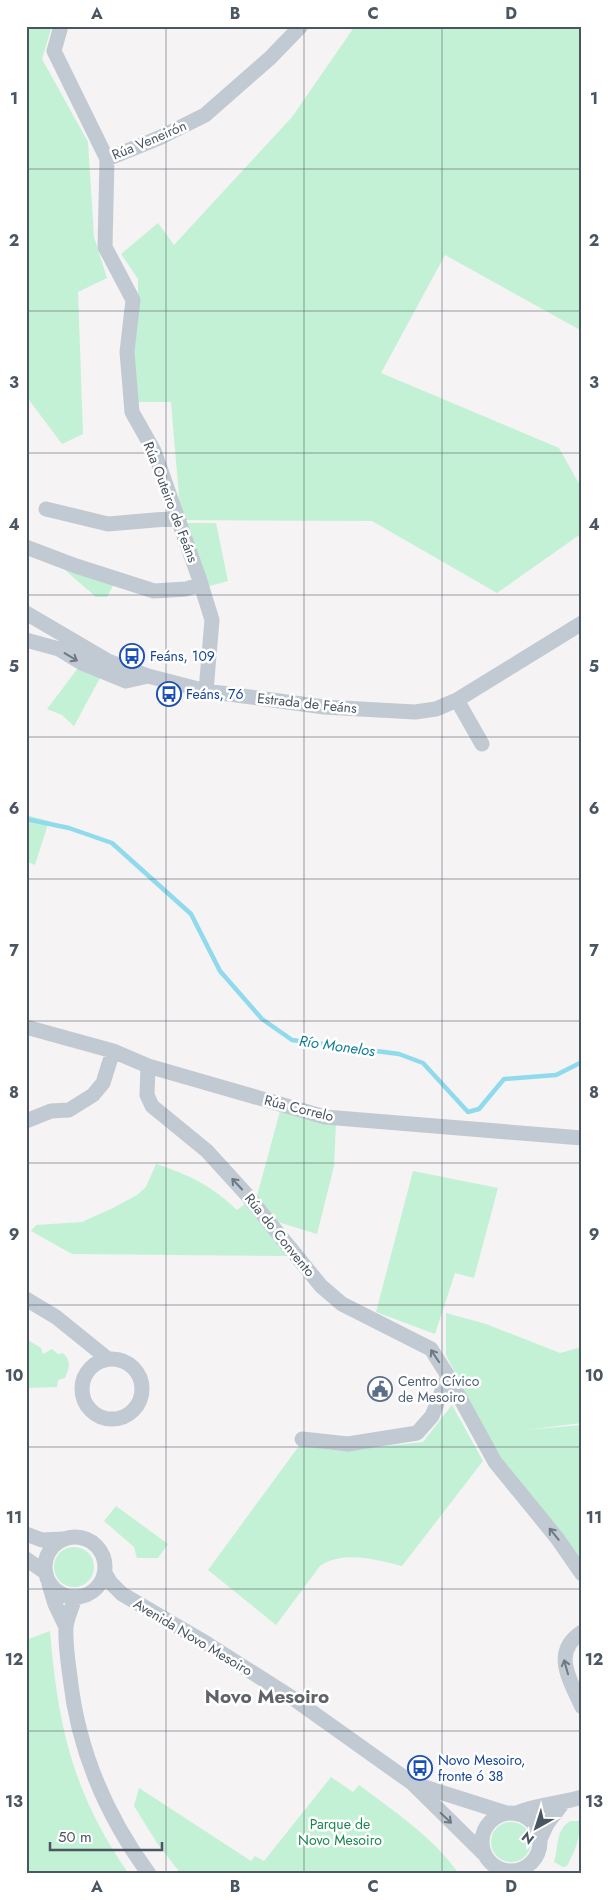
<svg xmlns="http://www.w3.org/2000/svg" width="608" height="1900" viewBox="0 0 608 1900" font-family="Jost,sans-serif">
  <style>
    .green { fill: #c3f1d5 }
    .lines { fill: none; stroke-linecap: round; stroke-linejoin: round }
    .stream { stroke: #90daee; stroke-width: 4.5 }
    .minor { stroke: #c1cad2; stroke-width: 15 }
    .oneway { stroke: #6e7983 }
    .grid { fill: none; stroke: #4a5661; stroke-width: 1; stroke-opacity: 0.55 }
    .labels { text-anchor: middle; dominant-baseline: central; stroke-width: 5; stroke-linejoin: round; paint-order: stroke }
    .street-label { font-size: 14px; fill: #4a5661; stroke: #fff }
    .transit-label { font-size: 14px; fill: #164399; stroke: #fff; text-anchor: start }
    .service-label { font-size: 14px; fill: #4e5e75; stroke: #fff; text-anchor: start }
    .park-label { font-size: 14px; fill: #17864f; stroke: #fff }
    .water-label { font-size: 15px; font-style: italic; fill: #0c7c9b; stroke: #fff }
    .district-label { font-size: 19px; font-weight: bold; fill: #5f6368; stroke: #fff }
    .neatline { fill: none; stroke: #4a5661; stroke-width: 2 }
    .grid-label { font-size: 16px; text-anchor: middle; font-weight: bold; fill: #4a5661 }
  </style>
  <rect width="100%" height="100%" fill="#f5f3f3"/>
  <path class="green" d="M26,26H52L42,59L88,142L94,237L107,278L78,292L83,434L62,444L26,396Z
    M355,26H582V331L445,255L381,373L559,448L582,489V533L497,593L372,521L181,520L171,402H138L134,353L138,320V279L121,254L158,223L174,245L292,117Z
    M186,523H216L228,581L206,587Z
    M69,566L115,582L107,597H96L65,570Z
    M78,668L100,678L74,726L62,715L47,709Z
    M26,815L49,821L35,865L26,861Z
    M280,1111L336,1122L334,1166L317,1234L278,1222L257,1196Z
    M156,1164C189,1175 211,1185 237,1210L245,1204L288,1256L72,1254L31,1231L36,1225L82,1222L113,1208L137,1195L146,1187Z
    M413,1171L498,1188L474,1278L455,1273L435,1334L376,1312Z
    M446,1313L486,1324L560,1353L582,1347V1423L525,1430L582,1425V1561L502,1464L446,1355Z
    M26,1336L28,1340L41,1348L43,1354L52,1349L58,1354L63,1353C72,1362 69,1368 65,1378L58,1380L57,1387L26,1388Z
    M452,1405L483,1461L402,1566C376,1560 344,1550 320,1566L276,1625L208,1570L299,1446L342,1451L423,1442Z
    M116,1506L168,1544L158,1558H137L134,1547L104,1521Z
    M54 1567a20 20 0 1 1 40 0a20 20 0 1 1-40 0Z
    M50,1631C58,1727 73,1794 129,1874H26V1640Z
    M331,1777L353,1792L359,1785C395,1812 432,1836 459,1874H181L157,1843L134,1806L139,1788L251,1861L255,1856L264,1861Z
    M570,1821H580C580,1839 575,1851 567,1866L563,1867L554,1862C559,1847 555,1831 570,1821Z
    M491 1842a20 20 0 1 1 40 0a20 20 0 1 1-40 0Z"/>
  <g class="lines">
    <path class="stream" d="M26,819L69,828L112,843L191,914L220,971L262,1019L292,1040L399,1054L423,1063L468,1112L479,1109L504,1079L556,1075L582,1062"/>
    <path class="minor" d="M61,26L54,51L107,159L105,247L133,300L127,352L132,412L154,451L199,578L212,620L206,691
      M107,159L159,138L205,115L270,58L301,26
      M46,509L108,524L178,518
      M26,547L76,566L154,591L186,589L201,584
      M26,613L108,661L148,676L206,691L324,707L415,712L436,709L457,700L582,623
      M26,640L59,649L82,663L126,681L148,676
      M457,700L482,744
      M26,1027L113,1051L148,1066L325,1117L582,1138
      M148,1066L147,1095L152,1106L207,1151L247,1195L321,1286L342,1304L431,1349L448,1376L495,1462L557,1538L582,1574
      M26,1121L51,1111L69,1110L93,1095L103,1083L113,1051
      M26,1299L56,1317L108,1359
      M82 1389a30 30 0 1 1 60 0a30 30 0 1 1-60 0Z
      M302,1439L348,1444L417,1433L432,1416L448,1376
      M26,1534L42,1540L63,1539
      M45 1567a30 30 0 1 1 60 0a30 30 0 1 1-60 0Z
      M26,1559L45,1572
      M105,1573L110,1582L122,1594L206,1643L291,1697L412,1783L485,1855
      M49,1584L55,1604L66,1627
      M75,1598C72,1607 67,1618 66,1627C65,1643 68,1661 70,1677C78,1750 105,1814 149,1874
      M582,1632C551,1652 570,1680 582,1707
      M415,1784L506,1813
      M482 1842a29 29 0 1 1 58 0a29 29 0 1 1-58 0Z
      M517,1813C538,1804 560,1804 582,1797
      M541,1837L547,1824L563,1803"/>
  </g>
  <defs><path id="oneway-shaft" d="M-6 0H5M1.5-3L5.5 0L1.5 3" fill="none" stroke-width="1.6" stroke-linecap="round" stroke-linejoin="round" transform="scale(1.25)"/></defs>
  <g class="oneway">
    <use href="#oneway-shaft" transform="translate(71 657) rotate(31)"/>
    <use href="#oneway-shaft" transform="translate(237 1184) rotate(-133)"/>
    <use href="#oneway-shaft" transform="translate(435 1356) rotate(-124)"/>
    <use href="#oneway-shaft" transform="translate(554 1534) rotate(-129)"/>
    <use href="#oneway-shaft" transform="translate(566 1667) rotate(-106)"/>
    <use href="#oneway-shaft" transform="translate(446 1818) rotate(43)"/>
  </g>
  <path class="grid" d="M166,26V1874M304,26V1874M442,26V1874M26,169H582M26,311H582M26,453H582M26,595H582M26,737H582M26,879H582M26,1021H582M26,1163H582M26,1305H582M26,1447H582M26,1589H582M26,1731H582"/>
  <defs>
    <symbol id="bus-ring" viewBox="-11 -11 22 22"><circle r="9.5" fill="#fff" stroke="#1a4fb4" stroke-width="1.5"/><path d="M-5-6H5V4H4V6H2V4H-2V6H-4V4H-5ZM-3.5-4V0h7V-4ZM-3.5 1.2v1.5H-2V1.2ZM2 1.2v1.5H3.5V1.2Z" fill="#1a4fb4"/></symbol>
    <symbol id="civic-ring" viewBox="-11 -11 22 22"><circle r="9.5" fill="#fff" stroke="#5c6f8a" stroke-width="1.5"/><path d="M-.6-6.5H3V-4.5H.6V-3L4-1V1h2V6H-6V1h2V-1L-.6-3ZM-1.2 2.5V6h2.4V2.5Z" fill="#5c6f8a"/></symbol>
  </defs>
  <g fill-rule="evenodd">
    <use href="#bus-ring" x="118" y="642" width="28" height="28"/>
    <use href="#bus-ring" x="155" y="680" width="28" height="28"/>
    <use href="#civic-ring" x="366" y="1375" width="28" height="28"/>
    <use href="#bus-ring" x="406" y="1754" width="28" height="28"/>
  </g>
  <g class="labels">
    <g class="street-label">
      <text transform="translate(149 140) rotate(-23)">Rúa Veneirón</text>
      <text transform="translate(171 502) rotate(69)">Rúa Outeiro de Feáns</text>
      <text transform="translate(307 703) rotate(6)">Estrada de Feáns</text>
      <text transform="translate(299 1108) rotate(14)">Rúa Correlo</text>
      <text transform="translate(280 1235) rotate(51)">Rúa do Convento</text>
      <text transform="translate(193 1637) rotate(31)">Avenida Novo Mesoiro</text>
    </g>
    <g class="transit-label">
      <text x="150" y="656">Feáns, 109</text>
      <text x="186" y="694">Feáns, 76</text>
      <text x="438" y="1760">Novo Mesoiro,<tspan x="438" dy="16">fronte ó 38</tspan></text>
    </g>
    <g class="service-label">
      <text x="398" y="1381">Centro Cívico<tspan x="398" dy="16">de Mesoiro</tspan></text>
    </g>
    <g class="park-label">
      <text x="340" y="1824">Parque de<tspan x="340" dy="16">Novo Mesoiro</tspan></text>
    </g>
    <g class="water-label">
      <text transform="translate(337 1046) rotate(8)">Río Monelos</text>
    </g>
    <g class="district-label">
      <text x="267" y="1696">Novo Mesoiro</text>
    </g>
  </g>
  <rect width="608" height="1900" fill="none" stroke="#ffffff" stroke-width="55"/>
  <g transform="translate(536 1828) rotate(219)" stroke="#ffffff" stroke-width="4" paint-order="stroke">
  <path d="M0-4L9 19L0 12L-9 19Z" fill="#4a5661"/>
  <text y="-8" font-size="14" font-weight="bold" text-anchor="middle" fill="#4a5661">N</text>
  </g>
  <path d="M50 1842v8h112v-8" fill="none" stroke="#4a5661" stroke-width="2.5"/>
  <text x="58" y="1842" font-size="15" fill="#4a5661" stroke="#ffffff" stroke-width="4" paint-order="stroke">50 m</text>
  <rect x="28" y="28" width="552" height="1844" class="neatline"/>
  <g class="grid-label">
    <text x="97" y="19">A</text>
    <text x="235" y="19">B</text>
    <text x="373" y="19">C</text>
    <text x="511" y="19">D</text>
    <text x="14" y="104">1</text>
    <text x="594" y="104">1</text>
    <text x="14" y="246">2</text>
    <text x="594" y="246">2</text>
    <text x="14" y="388">3</text>
    <text x="594" y="388">3</text>
    <text x="14" y="530">4</text>
    <text x="594" y="530">4</text>
    <text x="14" y="672">5</text>
    <text x="594" y="672">5</text>
    <text x="14" y="814">6</text>
    <text x="594" y="814">6</text>
    <text x="14" y="956">7</text>
    <text x="594" y="956">7</text>
    <text x="14" y="1098">8</text>
    <text x="594" y="1098">8</text>
    <text x="14" y="1240">9</text>
    <text x="594" y="1240">9</text>
    <text x="14" y="1381">10</text>
    <text x="594" y="1381">10</text>
    <text x="14" y="1523">11</text>
    <text x="594" y="1523">11</text>
    <text x="14" y="1665">12</text>
    <text x="594" y="1665">12</text>
    <text x="14" y="1807">13</text>
    <text x="594" y="1807">13</text>
    <text x="97" y="1892">A</text>
    <text x="235" y="1892">B</text>
    <text x="373" y="1892">C</text>
    <text x="511" y="1892">D</text>
  </g>
</svg>
